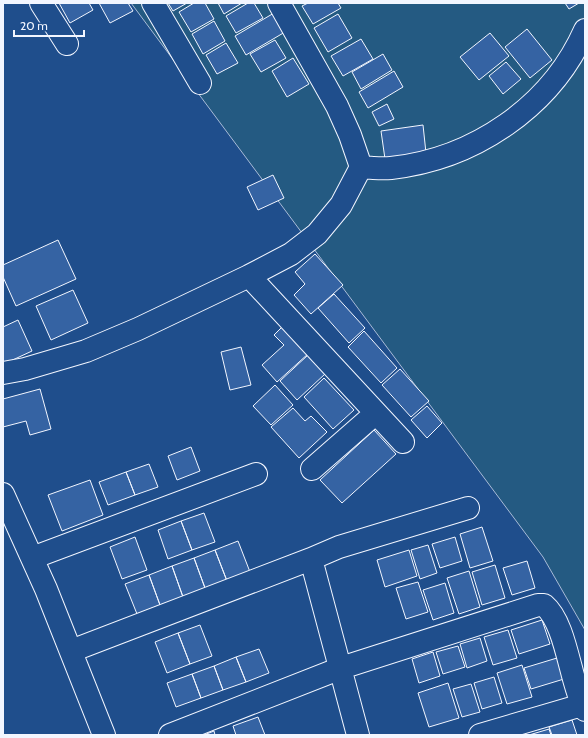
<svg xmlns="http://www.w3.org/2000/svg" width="588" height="738" viewBox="0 0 588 738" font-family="Cabin,sans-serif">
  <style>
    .green { fill: #245a82; stroke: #a8bbd7 }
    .building { fill: #3563a3; stroke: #f2f6ff }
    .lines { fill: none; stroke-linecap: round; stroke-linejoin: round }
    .minor-casing { stroke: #f2f6ff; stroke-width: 24 }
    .minor { stroke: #1f4e8c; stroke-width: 22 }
  </style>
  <rect width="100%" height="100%" fill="#1f4e8c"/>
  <path class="green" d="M131,3H585V630L543,557Z"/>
  <path class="building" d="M59,3H89L93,10L70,23Z
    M99,3H128L133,11L110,23Z
    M168,3H187L173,11Z
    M194,3H205L214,19L191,32L179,12Z
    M218,3H242L224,14Z
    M248,3H254L263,18L236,33L226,16Z
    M308,3H338L341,8L313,24L302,6Z
    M565,3H579L569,9Z
    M274,13L285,32L246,55L235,36Z
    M338,14L352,38L328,52L314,28Z
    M214,21L225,41L203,54L192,34Z
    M527,29L552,60L530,78L505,47Z
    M490,33L509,56L479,80L460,57Z
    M361,39L373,59L343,76L331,56Z
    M275,40L286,58L261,72L250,54Z
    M226,43L238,63L217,74L206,55Z
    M383,54L392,70L361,89L352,72Z
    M293,58L309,84L287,97L272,71Z
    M506,62L521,79L503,94L489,76Z
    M394,71L403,87L368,108L359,92Z
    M387,104L394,119L379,126L372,112Z
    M423,125L426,153L385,159L381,131Z
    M273,175L284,198L258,210L247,187Z
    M58,240L76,279L16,306L3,277V265Z
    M315,254L343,285L311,314L294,295L305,284L295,272Z
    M73,290L88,323L51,340L36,306Z
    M334,294L365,328L349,343L318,308Z
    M18,320L32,351L4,364L3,361V327Z
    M284,325L309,353L277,382L262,365L284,345L274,335Z
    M364,331L397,368L381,383L348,347Z
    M241,347L251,385L230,390L221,352Z
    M308,355L325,374L297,400L280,381Z
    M400,369L429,401L411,417L382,385Z
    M324,378L354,410L333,429L304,397Z
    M275,385L293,405L271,425L253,406Z
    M40,389L51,429L30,435L26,421L3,427V399Z
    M427,406L442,423L427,438L411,420Z
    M293,408L305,421L311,416L327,432L299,458L271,427Z
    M374,430L396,454L342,503L320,480Z
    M191,447L200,471L177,480L168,456Z
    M149,464L158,487L135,495L126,472Z
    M126,472L135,495L108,505L99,482Z
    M90,480L103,515L62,531L48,495Z
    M204,513L215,542L192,550L181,521Z
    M181,521L192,550L168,559L158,530Z
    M482,527L493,561L470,568L460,534Z
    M135,537L147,570L122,579L110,547Z
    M455,537L462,561L440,568L432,544Z
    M238,541L250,572L227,581L215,550Z
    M428,545L437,573L420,579L411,550Z
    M215,550L227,581L205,588L194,558Z
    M409,550L417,576L385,587L377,560Z
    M194,558L205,588L183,597L172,566Z
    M527,561L535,588L512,595L503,568Z
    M495,565L505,598L482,605L472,572Z
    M172,566L183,597L160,605L149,575Z
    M469,571L480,607L459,614L447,578Z
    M149,575L160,605L137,614L125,584Z
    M418,582L428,612L406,619L396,588Z
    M445,583L454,613L433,620L423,590Z
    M542,620L550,644L519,654L511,630Z
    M200,625L212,656L190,664L178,633Z
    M508,630L517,658L493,665L484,637Z
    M178,633L190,664L167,673L155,642Z
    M480,638L487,661L467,668L460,644Z
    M458,646L465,667L443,674L436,652Z
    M259,649L269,673L246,682L236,657Z
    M433,652L440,676L419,683L412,659Z
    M236,657L246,682L223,690L214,666Z
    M557,658L564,679L531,689L524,668Z
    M522,665L532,697L507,704L497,673Z
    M214,666L223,690L201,698L192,674Z
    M192,674L201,698L176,707L167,683Z
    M494,677L502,703L482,709L474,683Z
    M448,683L459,718L429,727L418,693Z
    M471,684L480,712L462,717L453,689Z
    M258,717L265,735H236L233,726Z
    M572,720L577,735H552L549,727Z
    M549,729L551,735H529Z
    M214,731L215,735H204Z"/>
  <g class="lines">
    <defs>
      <path id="minor" d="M41,3L67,44
        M153,3L200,83
        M361,167C371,168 382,169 391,168C474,159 551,107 585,30
        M249,276L403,442
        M3,373L25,369L86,351L138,329L249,276L291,254L317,234L341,205L361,167L350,135L337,106L279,3
        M312,469L376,413
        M3,494L46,589L104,735
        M32,558L256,474
        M71,651L311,559
        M170,735L341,668L538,605H544C567,624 570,683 585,710
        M358,735L311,559L339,547L468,508
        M480,735L582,705"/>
    </defs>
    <use href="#minor" class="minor-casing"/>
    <use href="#minor" class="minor"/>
  </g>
  <rect width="588" height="738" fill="none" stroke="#f2f6ff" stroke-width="8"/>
  <path d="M14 30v6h70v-6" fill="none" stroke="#f2f6ff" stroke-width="2"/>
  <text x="20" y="30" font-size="12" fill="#f2f6ff" stroke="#1f4e8c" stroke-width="3" paint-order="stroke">20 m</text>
</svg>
